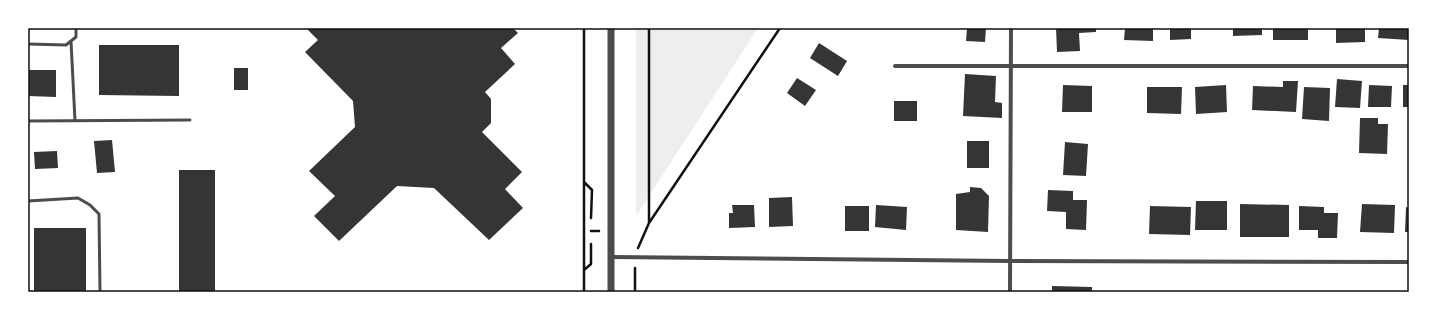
<svg xmlns="http://www.w3.org/2000/svg" width="1437" height="320" viewBox="0 0 1437 320" font-family="Merriweather,serif">
  <style>
    .green { fill: #eee }
    .building { fill: #353535 }
    .lines { fill: none; stroke-linecap: round; stroke-linejoin: round }
    .path { stroke: #111; stroke-width: 2.5 }
    .service { stroke: #4c4c4c; stroke-width: 3 }
    .minor { stroke: #4c4c4c; stroke-width: 4 }
    .tertiary { stroke: #4c4c4c; stroke-width: 7 }
    .neatline { fill: none; stroke: #111; stroke-width: 1.5 }
  </style>
  <rect width="100%" height="100%" fill="#fff"/>
  <path class="green" d="M636,28H758L636,216Z"/>
  <path class="building" d="M306,28H513L518,33L501,48L515,64L485,92L491,99V123L482,132L522,172L505,189L523,208L489,240L434,188L397,186L339,241L314,216L335,196L309,171L355,127L353,101L305,52L318,40Z
    M967,28H986L985,42L966,41Z
    M1056,28H1096V32L1079,33L1080,51L1057,52Z
    M1125,28H1153V41L1124,40Z
    M1170,28H1191V39L1170,40Z
    M1233,28H1262V35L1233,36Z
    M1273,28H1308V40H1273Z
    M1336,28H1365V42L1336,43Z
    M1379,28H1409V40L1378,38Z
    M819,43L847,61L838,76L810,58Z
    M99,45H179V96L99,95Z
    M234,68H248V90H234Z
    M28,70H56V97L28,96Z
    M965,74L996,76L995,102L1002,103V118L963,116Z
    M797,78L816,90L805,106L787,93Z
    M1337,79L1362,81L1360,108L1335,107Z
    M1283,81H1298L1296,112L1252,110L1253,86L1283,87Z
    M1063,85L1092,86V112H1062Z
    M1226,85L1227,112L1196,114L1195,87Z
    M1369,85L1392,86L1391,107H1368Z
    M1403,85H1409V107H1403Z
    M1147,87H1182L1181,114L1147,113Z
    M1304,87L1330,88L1329,121L1302,119Z
    M894,101H917V121H894Z
    M1360,118H1378V124H1388L1387,154L1359,153Z
    M112,140L115,172L97,173L94,141Z
    M967,141H989V168H967Z
    M1065,142L1088,144L1086,176L1063,175Z
    M57,151L58,168L35,169L34,152Z
    M179,170H215V292H179Z
    M970,187L981,188L989,196L988,232L956,230V194L970,192Z
    M1048,190L1073,191V200H1087L1086,230L1066,229V212L1047,211Z
    M792,197L793,226L769,227V198Z
    M1196,201H1227V230H1195Z
    M1240,204L1289,205V237H1240Z
    M1362,204L1395,205L1394,233L1360,232Z
    M732,205H754L755,227L729,228V213H733Z
    M876,205L907,207L906,230L875,227Z
    M845,206H869V231H845Z
    M1150,206L1191,207L1190,235L1149,234Z
    M1299,206L1324,207V213H1338L1337,238H1318V230H1299Z
    M1406,207L1409,208V232H1405Z
    M34,228H86V292H34Z
    M1052,286L1092,287V292H1052Z"/>
  <g class="lines">
    <path class="path" d="M584,28V292
      M649,28V223
      M584,182L592,190L591,218
      M591,231H599
      M638,248L649,223L780,28
      M635,268V292
      M584,270L591,264V244"/>
    <path class="service" d="M71,41L75,121
      M28,44L66,45L76,37V28
      M28,121L190,120
      M28,201L78,198L90,205L99,214L100,292"/>
    <path class="minor" d="M895,66H1409
      M611,257L1010,261L1409,262
      M1010,292L1011,28"/>
    <path class="tertiary" d="M611,28V292"/>
  </g>
  <rect width="1437" height="320" fill="none" stroke="#ffffff" stroke-width="58"/>
  <rect x="29" y="29" width="1379" height="262" class="neatline"/>
</svg>
